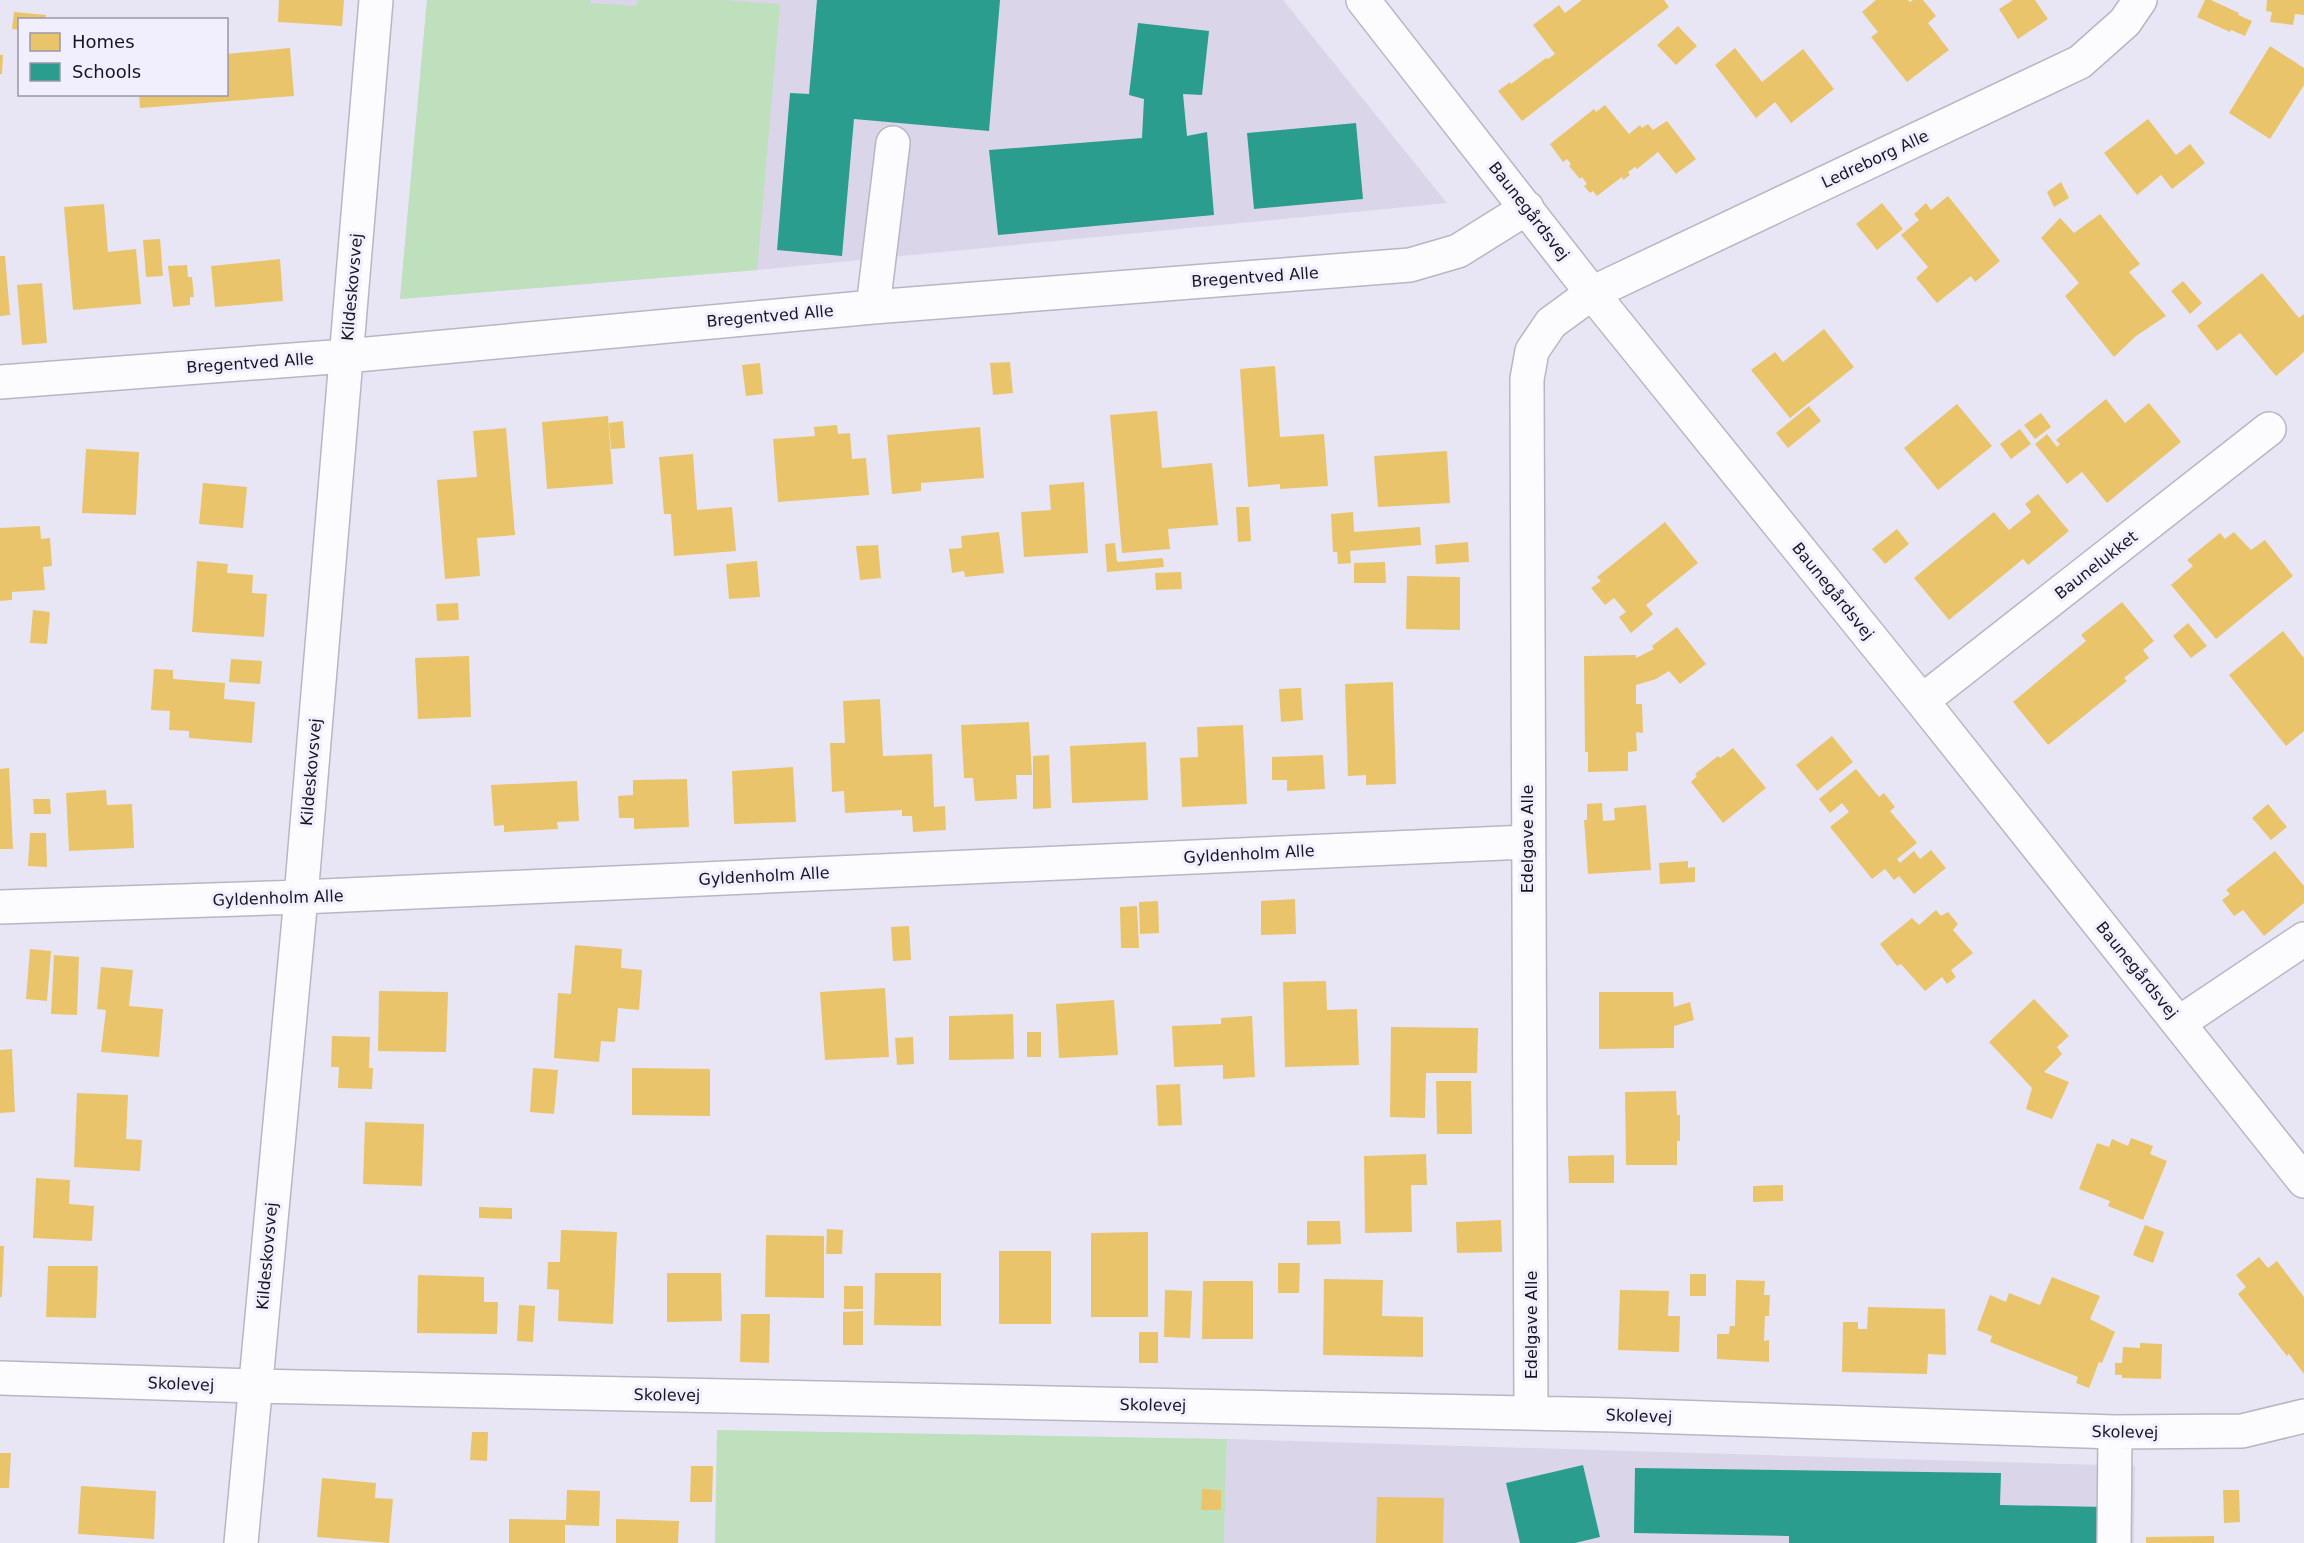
<svg xmlns="http://www.w3.org/2000/svg" width="2304" height="1543" viewBox="0 0 2304 1543" font-family="'DejaVu Sans',sans-serif">
  <style>
    .education { fill: #dad5e8 }
    .green { fill: #bfe0bd }
    .homes { fill: #e9c46a }
    .schools { fill: #2a9d8f }
    .lines { fill: none; stroke-linecap: round; stroke-linejoin: round }
    .minor-casing { stroke: #b8b6c3; stroke-width: 36 }
    .minor { stroke: #fcfbfe; stroke-width: 33 }
    .labels { text-anchor: middle; dominant-baseline: central; stroke-width: 6; stroke-linejoin: round; paint-order: stroke }
    .street-label { font-size: 16px; fill: #181621; stroke: #f1effd }
  </style>
  <rect width="100%" height="100%" fill="#e8e6f5"/>
  <path class="education" d="M427,0H1283L1447,203L757,270L400,299Z
    M1227,1439L2135,1466L2134,1543H1224Z"/>
  <path class="green" d="M427,0H590V3L637,6L638,0H722L780,4L757,270L400,299Z
    M717,1430L1227,1439L1224,1543H715Z"/>
  <path class="homes" d="M279,0H344L342,26L278,22Z
    M1582,0H1664L1669,7L1522,121L1498,91L1510,82L1511,84L1546,58L1548,59L1555,54L1533,25L1559,5L1565,13Z
    M1876,0H1908L1910,2L1913,0H1923L1936,16L1928,23L1949,50L1907,82L1871,37L1878,32L1862,12Z
    M2013,0H2035L2048,19L2018,39L1999,9Z
    M2205,0H2211L2239,13L2238,15L2252,21L2245,36L2231,30L2230,32L2197,17Z
    M2267,0H2304V15L2295,14L2293,25L2270,22L2272,12L2266,11Z
    M14,12L46,15L45,20H20V30L12,29Z
    M1678,26L1697,46L1676,65L1657,45Z
    M2270,46L2304,68V85L2270,139L2229,113Z
    M290,48L294,96L140,108L139,94H226V54Z
    M1735,48L1762,82L1803,49L1834,89L1791,123L1775,102L1756,118L1715,65Z
    M0,55H3L2,74H0Z
    M1605,105L1629,134L1640,125L1642,128L1648,124L1653,130L1667,121L1696,159L1676,174L1658,152L1637,169L1635,167L1628,172L1630,175L1623,180L1622,177L1597,196L1593,191L1590,193L1584,186L1587,184L1582,177L1580,179L1569,166L1571,164L1567,159L1563,162L1550,144L1594,109L1596,112Z
    M2148,119L2176,155L2190,144L2205,163L2172,189L2161,175L2137,195L2104,153Z
    M2061,182L2069,198L2054,207L2047,192Z
    M1948,196L2000,261L1975,282L1971,276L1937,303L1916,278L1928,267L1901,235L1919,220L1914,214L1926,203L1931,210Z
    M1882,203L1903,229L1877,250L1856,224Z
    M104,204L108,252L136,249L141,304L73,310L64,207Z
    M2100,214L2140,264L2129,272L2166,316L2136,336L2114,357L2065,296L2079,283L2041,238L2060,218L2074,233Z
    M160,239L163,276L146,277L143,240Z
    M0,256H5L10,315L0,316Z
    M280,259L283,301L215,307L211,266Z
    M187,265L188,277H192L194,297H190V305L173,307L168,266Z
    M2262,273L2299,318L2304,314V352L2276,376L2240,333L2217,351L2197,326Z
    M2183,281L2202,303L2190,314L2171,291Z
    M42,283L47,343L22,345L17,285Z
    M1824,329L1854,367L1790,418L1751,370L1775,352L1783,362Z
    M1010,362L1013,393L993,395L990,363Z
    M760,363L763,394L746,396L742,365Z
    M1275,366L1280,437L1324,434L1328,486L1280,489V484L1248,487L1240,369Z
    M2106,399L2125,423L2149,403L2181,442L2107,503L2082,472L2067,484L2035,444L2047,434L2057,447L2060,444L2056,440Z
    M1957,404L1992,446L1938,490L1904,448Z
    M1809,406L1821,421L1788,448L1776,433Z
    M1157,411L1162,468L1212,463L1218,525L1168,529L1170,549L1122,553L1110,415Z
    M2041,413L2051,427L2035,439L2024,425Z
    M608,416L613,484L547,489L542,422Z
    M623,421L625,448L611,449L609,423Z
    M837,425L838,434L850,433L852,459L866,458L869,495L778,502L773,439L815,436L814,427Z
    M980,427L984,478L921,483V491L892,494L887,435Z
    M506,428L515,535L477,538L480,576L445,579L437,480L477,477L473,431Z
    M2020,429L2031,444L2011,459L2000,444Z
    M86,449L139,452L136,515L82,513Z
    M1447,451L1450,503L1378,507L1374,456Z
    M693,454L697,510L732,507L736,551L674,556L671,514H664L659,457Z
    M1084,482L1088,553L1024,557L1021,512L1051,510L1049,485Z
    M203,483L247,487L243,528L199,524Z
    M2038,494L2069,531L2028,565L2023,559L1949,620L1914,578L1994,512L2009,530L2031,512L2025,504Z
    M1236,507H1249L1251,541L1238,542Z
    M1353,512L1354,532L1420,527L1421,545L1350,551L1351,563L1338,564L1337,552H1333L1331,514Z
    M1665,522L1698,563L1646,605L1653,614L1631,633L1619,617L1626,612L1614,598L1605,605L1591,588L1601,581L1597,577Z
    M40,526L41,539L50,538L52,566L43,567L45,590L12,592V600L0,601V528Z
    M1897,529L1909,544L1885,564L1872,549Z
    M999,532L1004,573L965,577L964,571L952,573L949,549L962,548L961,536Z
    M2234,532L2251,550L2265,540L2293,576L2216,639L2171,585L2193,566L2187,560L2220,533L2225,539Z
    M1468,542L1469,562L1436,564L1435,545Z
    M1115,543L1117,562L1163,558L1164,567L1107,572L1105,544Z
    M878,545L881,578L860,580L856,546Z
    M197,561L228,564L227,573L253,575L252,593L267,594L264,637L192,632Z
    M757,561L760,597L729,599L726,564Z
    M1385,562L1386,583H1354V563Z
    M1181,572L1182,589L1156,590L1155,573Z
    M1407,576L1460,577V630L1406,629Z
    M2122,602L2154,641L2143,650L2149,658L2124,678L2127,681L2048,745L2013,702L2086,641L2081,635Z
    M458,603L459,620L437,621L436,604Z
    M33,610L50,612L47,644L30,643Z
    M2188,623L2207,646L2191,658L2173,636Z
    M1677,627L1706,664L1680,684L1669,671L1656,679L1636,685V704H1642L1643,733L1636,732L1637,751L1628,752V771L1588,772V752H1585L1584,656L1636,655V658L1654,649L1652,646Z
    M2283,631L2304,658V731L2286,746L2229,675Z
    M469,656L471,717L418,719L415,658Z
    M231,659L262,661L260,684L229,682Z
    M154,669L173,670V679L225,683L224,699L255,702L252,743L189,738V731L169,730L170,711L151,710Z
    M1393,682L1396,784L1366,785V775L1348,776L1345,684Z
    M1301,688L1303,720L1281,722L1279,689Z
    M880,699L883,756L932,754L934,807L945,806L946,830L913,832L912,816H902V810L845,813L844,791L832,792L830,743H845L843,701Z
    M1029,722L1032,775H1016L1017,799L975,801L973,778H964L961,725Z
    M1243,725L1247,804L1182,807L1180,758L1198,757L1197,727Z
    M1832,736L1853,762L1817,791L1796,765Z
    M1146,742L1148,800L1072,803L1070,746Z
    M1733,748L1766,788L1723,823L1691,782L1697,776L1695,774L1718,756L1720,758Z
    M1049,755L1051,808L1033,809V756Z
    M1323,755L1325,789L1287,791V780H1272V757Z
    M793,767L796,822L734,824L732,771Z
    M9,768L13,849H0V769Z
    M1856,769L1879,797L1884,793L1895,807L1890,811L1917,843L1897,859L1900,863L1914,851L1920,859L1931,850L1946,868L1914,894L1899,876L1894,880L1885,869L1872,879L1830,827L1849,812L1842,803L1830,813L1819,799Z
    M687,779L689,827L634,829V818H619L618,796L633,795V780Z
    M577,781L579,821L557,822L558,829L504,832V825L494,826L491,785Z
    M106,790L107,805L132,804L134,848L69,851L66,793Z
    M33,799H50L51,814H34Z
    M1602,803L1603,821L1615,820L1614,808L1646,805L1651,870L1588,874L1584,820H1587V804Z
    M2268,804L2287,827L2271,840L2252,818Z
    M30,833H46L47,867L28,866Z
    M2275,851L2304,886V903L2264,936L2243,910L2234,916L2222,900L2230,894L2226,890Z
    M1688,861V868L1695,867V882L1660,884L1659,863Z
    M1295,899L1296,934L1261,935V901Z
    M1158,901L1159,933L1140,934L1139,902Z
    M1137,906L1139,948H1121L1120,907Z
    M1936,910L1941,916L1948,912L1958,924L1953,930L1973,953L1951,970L1956,977L1947,984L1942,977L1925,991L1901,964L1897,966L1880,944L1912,918L1919,925Z
    M909,926L911,960L893,961L891,927Z
    M575,945L622,949L621,968L642,970L639,1010L618,1008L615,1042L601,1041L599,1062L554,1058L558,993L571,994Z
    M30,949L51,951L47,1001L26,999Z
    M54,955L79,957L77,1015L51,1014Z
    M101,967L133,970L129,1006L163,1009L159,1057L101,1052L106,1010L97,1009Z
    M1326,981L1327,1010L1357,1009L1359,1065L1285,1067L1283,982Z
    M885,988L889,1057L825,1060L820,992Z
    M379,991L448,992L446,1052L378,1051Z
    M1599,992H1673L1674,1007L1690,1002L1694,1020L1674,1026V1048L1599,1049Z
    M2034,999L2069,1036L2057,1047L2062,1054L2044,1072L2069,1082L2052,1119L2026,1109L2032,1088L1989,1042Z
    M1114,1000L1118,1055L1059,1058L1056,1004Z
    M1013,1014L1014,1059L949,1060V1016Z
    M1252,1016L1255,1077L1223,1079V1065L1174,1067L1172,1026L1221,1024V1018Z
    M1391,1027L1478,1028L1477,1073H1426L1425,1118L1390,1117Z
    M1027,1032H1041V1057H1027Z
    M332,1036L370,1037L369,1068H373L372,1089L338,1088L339,1067H331Z
    M913,1037L914,1064L897,1065L895,1038Z
    M12,1049L15,1112L0,1113V1050Z
    M533,1068L558,1070L554,1114L530,1112Z
    M632,1068L710,1069V1116L632,1115Z
    M1436,1081H1471L1472,1134H1437Z
    M1180,1084L1182,1125L1158,1126L1156,1085Z
    M1676,1091L1677,1115H1680V1141H1677V1165H1626L1625,1092Z
    M77,1093L128,1095L126,1139L142,1140L140,1171L74,1167Z
    M365,1122L424,1124L422,1186L363,1184Z
    M2131,1138L2153,1146L2150,1154L2167,1161L2143,1220L2108,1206L2110,1201L2079,1189L2097,1143L2109,1147L2112,1139L2128,1146Z
    M1426,1154L1427,1185H1411L1412,1232L1365,1233L1364,1156Z
    M1614,1155V1183H1569L1568,1156Z
    M36,1178L70,1180L69,1204L94,1206L92,1241L33,1238Z
    M1783,1185V1201L1753,1202V1186Z
    M479,1207L512,1208V1219L479,1218Z
    M1501,1220L1502,1252L1457,1253L1456,1222Z
    M1307,1221H1340L1341,1244L1307,1245Z
    M2145,1225L2164,1232L2153,1263L2133,1255Z
    M827,1229L843,1230L842,1254H826Z
    M561,1230L617,1232L613,1324L558,1321L559,1290L547,1289L548,1262H560Z
    M1148,1232V1317H1091V1233Z
    M766,1235L824,1236V1298L765,1297Z
    M0,1246H4L2,1297H0Z
    M999,1251H1051V1324H999Z
    M2259,1257L2268,1268L2277,1261L2304,1297V1374L2289,1354L2287,1356L2238,1294L2246,1287L2236,1275Z
    M1278,1263H1300L1299,1293H1278Z
    M48,1266H98L96,1318L46,1317Z
    M667,1273H721L722,1321L667,1322Z
    M875,1273H941V1326L874,1325Z
    M1690,1274H1706V1296H1690Z
    M418,1275L484,1277V1302H498L497,1334L417,1333Z
    M2052,1277L2100,1296L2090,1319L2115,1332L2102,1363L2099,1362L2089,1388L2076,1383L2078,1377L1990,1342L1992,1336L1977,1330L1990,1295L2006,1302L2009,1293L2040,1305Z
    M1324,1279L1383,1280L1382,1316L1423,1317V1357L1323,1355Z
    M1736,1280L1765,1281L1764,1295H1770L1769,1316H1765L1764,1341L1769,1340V1362L1717,1359V1334H1729L1730,1326H1735Z
    M1203,1281H1253V1339H1202Z
    M844,1286H863V1309H844Z
    M1165,1290L1192,1291L1190,1338L1164,1337Z
    M1620,1290L1669,1291L1668,1316H1680L1679,1352L1618,1350Z
    M519,1305L535,1306L533,1342L517,1341Z
    M1868,1307L1945,1309L1946,1355L1928,1354L1927,1374L1842,1372L1843,1322H1858V1329H1867Z
    M863,1311V1345H843V1312Z
    M741,1314H770L769,1363L740,1362Z
    M1139,1332H1158V1363H1139Z
    M2140,1343L2162,1344L2161,1379L2122,1378V1375H2115V1363H2122L2123,1347L2140,1348Z
    M472,1432H488L487,1461L470,1460Z
    M0,1453H11L9,1488H0Z
    M691,1466H713L712,1502H690Z
    M322,1478L376,1483L375,1498L393,1499L389,1543L317,1537Z
    M81,1486L156,1491L154,1539L78,1534Z
    M1202,1489L1221,1490V1510H1201Z
    M567,1490L600,1491L599,1526L565,1525V1543H509V1519L566,1520Z
    M2223,1490H2239L2240,1522L2224,1523Z
    M1377,1497L1444,1498L1443,1543H1376Z
    M616,1519L679,1521L678,1543H616Z
    M2214,1536V1543H2146V1537Z"/>
  <path class="schools" d="M817,0H1000L989,131L854,119L842,256L777,250L790,93L809,94Z
    M1138,23L1209,31L1202,95L1183,94L1187,136L1207,132L1214,215L998,235L989,150L1142,138L1144,99L1129,95Z
    M1356,123L1363,199L1254,209L1247,133Z
    M1583,1465L1600,1537L1575,1543H1520L1506,1483Z
    M1635,1468L2001,1473L2000,1505L2105,1507L2104,1543H1789V1536L1634,1533Z"/>
  <g class="lines">
    <defs>
      <path id="minor" d="M1363,0L1592,293L1922,701L2304,1181
        M873,307L893,143
        M0,382L346,356L873,307L1410,265L1458,251L1527,208
        M1922,701L2269,429
        M0,907L301,897L1527,842
        M2179,1023L2304,939
        M0,1378L254,1386L1616,1415L2115,1432L2242,1431L2304,1416
        M1531,1413L1527,379L1532,351L1551,323L1592,293L2080,62L2125,22L2140,0
        M241,1543L301,897L376,0
        M2114,1543L2115,1432"/>
    </defs>
    <use href="#minor" class="minor-casing"/>
    <use href="#minor" class="minor"/>
  </g>
  <g class="labels">
    <g class="street-label">
      <text transform="translate(1875 159) rotate(-25)">Ledreborg Alle</text>
      <text transform="translate(1529 211) rotate(52)">Baunegårdsvej</text>
      <text transform="translate(1255 277) rotate(-4)">Bregentved Alle</text>
      <text transform="translate(352 287) rotate(-85)">Kildeskovsvej</text>
      <text transform="translate(770 316) rotate(-5)">Bregentved Alle</text>
      <text transform="translate(250 363) rotate(-4)">Bregentved Alle</text>
      <text transform="translate(2096 565) rotate(-38)">Baunelukket</text>
      <text transform="translate(1833 591) rotate(51)">Baunegårdsvej</text>
      <text transform="translate(311 772) rotate(-85)">Kildeskovsvej</text>
      <text transform="translate(1527 839) rotate(-90)">Edelgave Alle</text>
      <text transform="translate(1249 854) rotate(-3)">Gyldenholm Alle</text>
      <text transform="translate(764 876) rotate(-3)">Gyldenholm Alle</text>
      <text transform="translate(278 898) rotate(-2)">Gyldenholm Alle</text>
      <text transform="translate(2137 970) rotate(51)">Baunegårdsvej</text>
      <text transform="translate(267 1256) rotate(-85)">Kildeskovsvej</text>
      <text transform="translate(1531 1325) rotate(-90)">Edelgave Alle</text>
      <text transform="translate(181 1384) rotate(2)">Skolevej</text>
      <text transform="translate(667 1395) rotate(1)">Skolevej</text>
      <text transform="translate(1153 1405) rotate(1)">Skolevej</text>
      <text transform="translate(1639 1416) rotate(2)">Skolevej</text>
      <text transform="translate(2125 1432) rotate(1)">Skolevej</text>
    </g>
  </g>
  <rect x="18" y="18" width="210" height="78" fill="#f1effd" stroke="#9a98a5" stroke-width="1.5"/>
  <rect x="30" y="33" width="30" height="18" fill="#e9c46a" stroke="#9a98a5" stroke-width="1.5"/>
  <text x="72" y="48" font-size="18" fill="#181621">Homes</text>
  <rect x="30" y="63" width="30" height="18" fill="#2a9d8f" stroke="#9a98a5" stroke-width="1.5"/>
  <text x="72" y="78" font-size="18" fill="#181621">Schools</text>
</svg>
